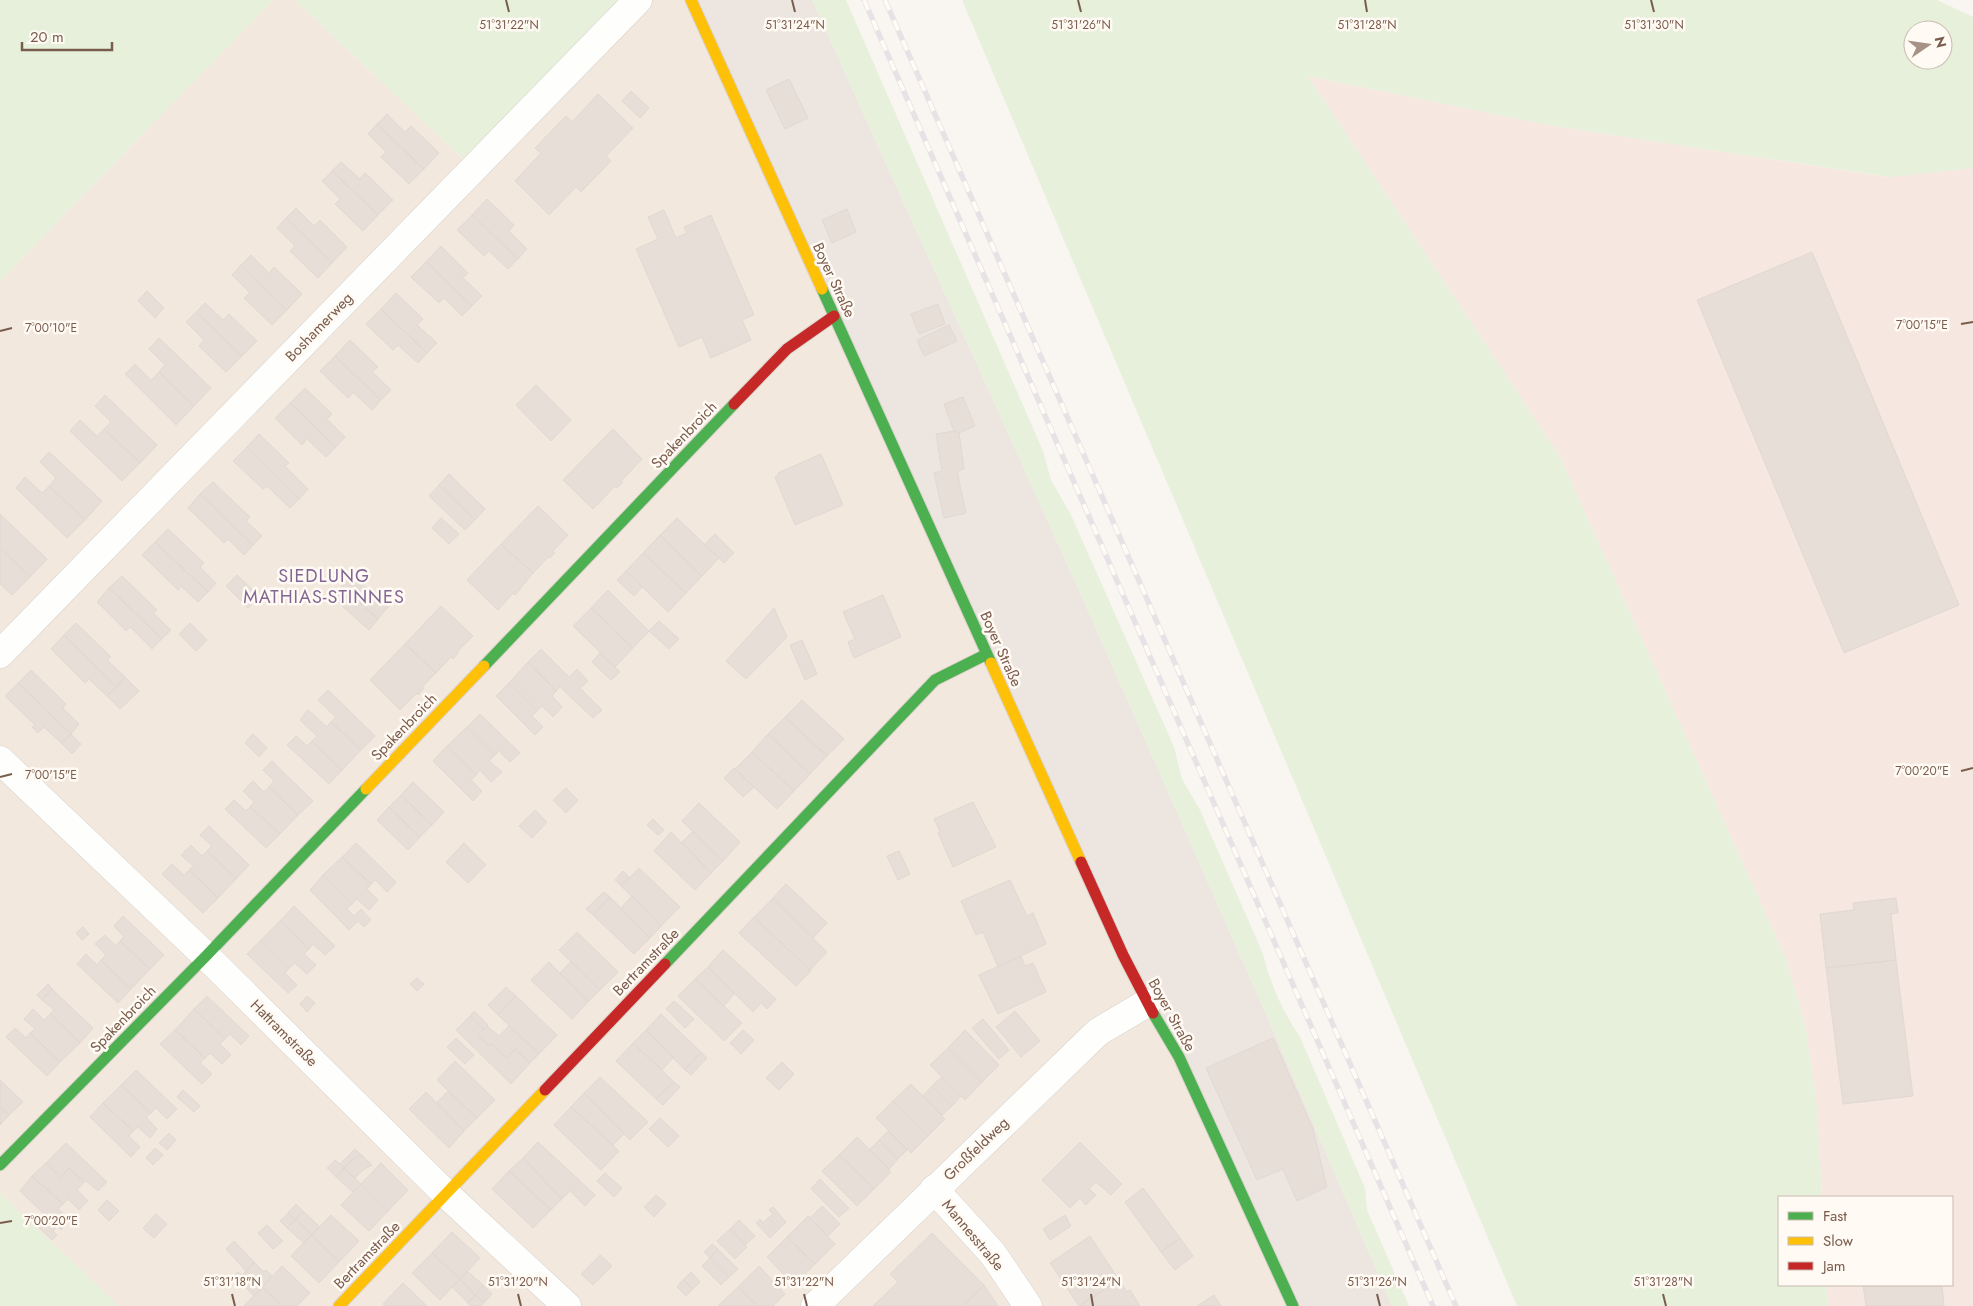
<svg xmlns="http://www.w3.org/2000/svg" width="1973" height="1306" viewBox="0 0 1973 1306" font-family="Jost,sans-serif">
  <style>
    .residential { fill: #f2e8de }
    .commercial { fill: #f6e8e1 }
    .industrial { fill: #ede5e0 }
    .green { fill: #e7f0db; fill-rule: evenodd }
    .building { fill: #e6ded7; stroke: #e2d8d2 }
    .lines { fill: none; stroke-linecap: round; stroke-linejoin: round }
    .street-casing { stroke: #d7d1cb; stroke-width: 29 }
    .fast-casing { stroke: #d9d2cb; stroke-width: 13 }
    .slow-casing { stroke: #d9d2cb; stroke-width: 13 }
    .jam-casing { stroke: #d9d2cb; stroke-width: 13 }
    .street { stroke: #fefefd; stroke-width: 28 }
    .fast { stroke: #4caf50; stroke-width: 11 }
    .slow { stroke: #ffc107; stroke-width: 11 }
    .jam { stroke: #c62828; stroke-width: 11 }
    .rail-casing { stroke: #e6e3e7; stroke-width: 5.5 }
    .rail { stroke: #fffaf3; stroke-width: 4; stroke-dasharray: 11; stroke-linecap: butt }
    .ticks { fill: none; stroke: #7a5c4d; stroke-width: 2 }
    .labels { text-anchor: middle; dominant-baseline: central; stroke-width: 5; stroke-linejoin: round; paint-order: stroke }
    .street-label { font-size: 15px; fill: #7a5c4d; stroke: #fffaf3 }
    .quarter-label { font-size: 18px; letter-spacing: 1px; fill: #846695; stroke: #fffaf3 }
    .ticks-label { font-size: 12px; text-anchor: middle; fill: #7a5c4d; stroke: #fffaf3; stroke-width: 5; stroke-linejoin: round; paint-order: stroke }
  </style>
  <rect width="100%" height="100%" fill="#f9f5f0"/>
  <path class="residential" d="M273,0H295L474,169L638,0H690L1293,1306H0V281Z"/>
  <path class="commercial" d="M1308,76L1548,125L1888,177L1973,168V1306H1828L1826,1285H1952V1197H1822L1817,1108L1806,1029L1786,959L1560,457Z"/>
  <path class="industrial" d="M691,0H812L1078,588L1273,1030L1392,1306H1293Z"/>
  <path class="green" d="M0,0H273L0,281Z
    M295,0H638L474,169Z
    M812,0H846L1043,451L1051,480L1071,515L1174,747L1182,779L1200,810L1263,954C1270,984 1283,1012 1300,1037L1365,1188L1367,1210L1409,1306H1392L1273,1030L1078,588Z
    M962,0H1937L1973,17V168L1889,177L1548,125L1308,76L1560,457L1786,959L1806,1029L1817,1108L1822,1197H1779V1285H1826L1828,1306H1517ZM1913,30H1943V60H1913Z
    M0,1193L119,1306H0Z"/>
  <path class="building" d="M789,79L808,118L785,129L766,90Z
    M631,91L649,108L640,118L622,101Z
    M598,94L633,128L606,156L611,161L581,192L576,187L549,215L515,181L541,153L535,148L566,116L572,122Z
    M387,114L405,132L411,126L439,153L424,169L377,124Z
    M377,124L424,169L409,184L381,157L386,152L368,134Z
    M341,162L360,179L365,173L393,200L378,215L332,171Z
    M332,171L378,215L363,231L335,204L340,199L322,181Z
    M487,199L514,225L509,231L527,249L518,259L472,215Z
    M296,208L314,226L320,220L347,247L332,263L286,218Z
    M847,209L856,232L832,243L822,220Z
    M664,210L676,238L687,233L684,227L711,215L754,315L742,320L751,340L711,358L702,337L679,347L636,249L658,239L648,217Z
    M472,215L518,259L508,269L489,251L484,256L457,230Z
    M286,218L332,263L318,278L290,251L295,246L277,228Z
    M441,246L468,273L463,278L482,296L472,306L426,262Z
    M1812,252L1959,605L1844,653L1697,300Z
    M251,255L269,273L274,267L302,294L287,310L241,265Z
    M426,262L472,306L462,316L444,298L439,303L411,277Z
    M241,265L287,310L272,325L244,298L250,293L232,275Z
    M147,291L164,308L155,318L138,301Z
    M396,293L423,319L417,325L437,343L427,353L381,309Z
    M205,303L223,320L229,314L257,341L242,356L196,312Z
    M938,304L945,324L919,334L911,314Z
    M381,309L427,353L418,363L398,345L393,350L366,324Z
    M196,312L242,356L226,372L199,346L204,340L186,322Z
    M949,325L957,341L924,356L917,340Z
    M159,338L211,388L194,406L159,372L165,365L149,349Z
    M350,340L378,367L372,372L391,390L381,400L335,356Z
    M335,356L381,400L372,410L353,392L348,398L320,371Z
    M135,364L151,380L159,372L194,406L176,425L125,374Z
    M536,385L571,420L551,441L516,405Z
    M305,388L332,414L327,419L345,437L336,447L290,403Z
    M105,395L157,445L140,463L104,429L111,422L95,406Z
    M963,397L975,426L959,433L954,431L944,404Z
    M290,403L336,447L326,457L307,439L302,445L275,418Z
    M80,420L97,436L104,429L140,463L122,481L70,431Z
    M613,429L642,459L621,481L623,482L617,488L615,486L593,509L563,480Z
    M954,431L959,433L964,469L957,471L966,513L944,518L934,473L942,471L936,434Z
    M259,434L289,463L285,466L308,489L299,499L247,447Z
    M247,447L299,499L290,508L267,486L263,489L233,461Z
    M49,452L102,501L85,520L49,486L56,478L40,462Z
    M821,454L843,505L795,525L775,477L779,475L778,473Z
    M449,474L485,509L475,520L439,485Z
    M25,477L42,493L49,486L85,520L67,538L16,488Z
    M213,482L250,517L246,521L262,536L253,545L200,494Z
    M439,485L475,520L465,530L429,496Z
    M200,494L253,545L244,555L228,539L224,543L188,508Z
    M538,506L568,535L553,551L555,553L550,558L548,557L533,573L501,544Z
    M0,514L47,559L30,577L0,548Z
    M441,518L459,534L449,544L432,528Z
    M677,518L719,558L702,576L660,535Z
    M168,529L204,563L200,567L216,583L208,592L155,542Z
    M715,534L734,553L724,563L705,544Z
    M660,535L702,576L686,593L643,553Z
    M155,542L208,592L198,602L181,586L178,590L142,555Z
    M501,544L533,573L515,595L513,593L498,610L467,580Z
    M0,548L30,577L12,595L0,584Z
    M643,553L686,593L668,612L626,571Z
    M626,571L642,587L634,596L617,580Z
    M237,575L259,596L248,608L226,586Z
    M352,575L388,607L378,619L342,586Z
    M122,576L157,610L153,613L171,630L162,639L109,588Z
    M342,586L378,619L369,630L332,597Z
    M109,588L162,639L152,649L130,627L126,631L97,602Z
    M608,590L649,631L633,648L591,608Z
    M883,595L901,637L854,658L848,642L855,639L843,612Z
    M441,606L473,636L457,652L458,653L453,659L451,657L436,673L405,644Z
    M591,608L633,648L615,667L573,626Z
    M774,608L787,637L746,679L726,661Z
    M659,621L679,639L669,649L649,631Z
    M76,623L111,657L107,660L125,677L117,687L64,635Z
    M190,623L207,640L196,651L179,634Z
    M64,635L117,687L107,696L89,679L85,683L51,649Z
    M802,640L817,674L805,680L790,645Z
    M405,644L436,673L422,687L424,688L418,695L417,693L400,710L370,680Z
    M541,649L569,677L577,669L588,681L580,688L602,710L593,718L560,687L556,691L528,662Z
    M600,653L620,672L611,680L592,662Z
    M528,662L556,691L552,696L562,707L553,717L542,706L537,711L509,683Z
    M31,670L66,704L63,708L79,724L71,734L18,683Z
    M125,677L139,691L120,709L107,696Z
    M18,683L71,734L61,743L44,727L38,733L32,727L35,725L5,696Z
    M509,683L537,711L532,716L543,727L535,735L496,696Z
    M328,690L375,736L361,750L331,722L336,717L318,700Z
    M802,700L844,739L827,756L785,717Z
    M308,710L327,727L331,722L361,750L342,770L312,741L317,736L300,720Z
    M480,714L520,753L510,762L499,751L495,755L467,727Z
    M785,717L827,756L810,774L768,734Z
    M467,727L495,755L489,761L502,772L491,782L480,770L476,775L447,746Z
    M71,734L81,744L72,754L61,743Z
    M253,734L267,748L259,757L245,743Z
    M768,734L810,774L794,791L752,752Z
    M296,736L307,746L312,741L342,770L329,784L287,745Z
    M447,746L476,775L471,780L482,791L473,801L433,761Z
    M752,752L794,791L777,809L735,769Z
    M272,761L313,801L298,815L269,787L274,781L263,770Z
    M734,768L754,787L743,797L724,778Z
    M253,781L264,792L269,787L298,815L280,834L250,807L254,802L243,791Z
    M413,782L444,812L432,825L401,795Z
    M566,788L578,800L566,813L553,800Z
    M401,795L432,825L420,837L389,807Z
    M234,800L246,811L250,807L280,834L266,848L225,809Z
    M973,802L996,847L953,867L938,833L940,831L934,819Z
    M699,803L740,842L723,861L682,821Z
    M389,807L420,837L408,850L377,820Z
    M535,810L547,822L532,838L519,826Z
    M653,819L664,830L658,835L647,825Z
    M209,826L249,865L236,879L207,851L212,846L200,835Z
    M693,831L723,861L711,873L682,842Z
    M671,832L711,873L695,890L654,851Z
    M356,843L396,882L387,892L375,880L371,884L342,857Z
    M464,843L486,865L468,883L446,862Z
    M191,845L202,856L207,851L236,879L218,898L189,870L193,866L181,855Z
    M899,851L910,874L898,880L887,856Z
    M342,857L371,884L367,889L378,900L369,910L357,899L352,904L323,875Z
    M172,864L184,875L189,870L218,898L203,913L162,874Z
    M639,868L680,907L661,926L621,886Z
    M623,871L629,877L621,886L615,880Z
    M323,875L352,904L347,909L354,916L361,909L371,920L364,927L358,921L349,930L310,890Z
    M1010,880L1027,916L1033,913L1046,944L998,967L983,932L976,935L961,901Z
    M786,884L827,923L813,938L773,898Z
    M604,892L610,897L593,915L586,909Z
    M632,896L661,926L650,938L621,908Z
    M610,897L650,938L634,954L593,915Z
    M773,898L827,952L810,970L754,917Z
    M1896,898L1898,913L1891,914L1896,960L1826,968L1820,914L1854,910L1853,903Z
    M294,906L335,946L325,955L313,944L309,949L280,921Z
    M123,916L164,955L150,969L120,941L124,937L114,926Z
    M754,917L811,971L796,986L739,933Z
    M280,921L309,949L304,954L316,965L307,974L295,963L289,968L261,940Z
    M83,927L89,934L82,940L76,933Z
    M577,932L618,972L600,990L559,950Z
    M105,935L116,946L120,941L150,969L131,989L101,960L106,955L95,944Z
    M261,940L289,968L285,973L297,985L288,993L247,954Z
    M723,950L776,999L767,1009L761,1003L753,1012L708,967Z
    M86,954L97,965L101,960L131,989L118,1003L77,964Z
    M1021,956L1025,966L1033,963L1046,992L998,1014L979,975Z
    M1896,960L1913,1096L1843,1104L1826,968Z
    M571,961L600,990L588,1002L560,973Z
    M549,962L588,1002L572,1019L531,980Z
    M708,967L734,994L724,1006L695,979Z
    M417,978L424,984L417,991L410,984Z
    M695,979L742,1023L724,1041L678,996Z
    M48,984L52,989L42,1000L37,995Z
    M506,987L516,996L498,1015L488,1005Z
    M52,989L93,1028L80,1043L50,1014L54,1010L42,1000Z
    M207,996L249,1036L241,1045L230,1034L225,1039L194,1009Z
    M307,996L315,1003L307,1012L300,1004Z
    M516,996L557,1035L539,1054L498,1015Z
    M674,1001L694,1019L685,1028L666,1009Z
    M33,1009L44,1020L50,1014L80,1043L60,1062L30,1033L35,1029L24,1019Z
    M194,1009L225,1039L220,1044L231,1055L222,1064L210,1053L205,1058L175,1030Z
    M474,1011L488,1025L484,1029L470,1016Z
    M1015,1011L1040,1041L1021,1057L996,1027Z
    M661,1014L701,1052L685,1070L646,1030Z
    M470,1016L484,1029L478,1035L490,1046L492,1044L507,1058L515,1049L530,1063L511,1084L456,1030Z
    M983,1019L1009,1050L999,1059L972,1028Z
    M487,1026L499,1036L509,1026L539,1054L530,1063L515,1049L507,1058L492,1044L490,1046L478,1035Z
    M15,1028L26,1038L30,1033L60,1062L47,1076L6,1037Z
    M175,1030L205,1058L200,1063L212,1074L202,1084L160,1044Z
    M646,1030L673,1058L662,1070L633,1043Z
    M743,1030L754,1040L741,1054L730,1043Z
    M965,1030L999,1065L982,1082L948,1048Z
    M456,1038L474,1055L465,1064L447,1047Z
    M1273,1038L1313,1129L1327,1187L1297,1201L1283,1169L1257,1180L1206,1068Z
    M633,1043L674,1082L656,1099L616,1061Z
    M948,1048L982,1082L965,1100L930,1065Z
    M701,1052L707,1058L691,1075L685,1070Z
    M455,1061L495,1100L477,1118L437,1080Z
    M782,1062L794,1074L779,1090L766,1078Z
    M136,1070L177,1109L167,1119L156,1108L151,1113L121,1085Z
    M600,1077L648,1122L630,1140L584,1093Z
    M942,1077L961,1096L952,1106L932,1086Z
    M0,1080L23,1102L9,1115L0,1107Z
    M674,1082L680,1087L663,1105L656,1099Z
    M911,1084L945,1119L928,1136L893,1101Z
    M121,1085L151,1113L146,1117L157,1129L150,1138L138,1127L133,1131L103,1103Z
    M932,1086L952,1106L942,1115L923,1096Z
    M183,1090L200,1106L194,1112L177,1097Z
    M448,1091L477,1118L464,1131L437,1102Z
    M426,1092L464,1131L449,1148L409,1109Z
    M584,1093L624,1134L613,1145L571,1107Z
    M893,1101L928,1136L911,1153L876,1118Z
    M103,1103L133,1131L129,1136L140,1147L131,1157L90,1117Z
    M0,1107L9,1115L0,1125Z
    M571,1107L619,1151L601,1170L554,1125Z
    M660,1118L679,1136L668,1147L649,1129Z
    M888,1131L907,1150L898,1159L879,1140Z
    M169,1133L176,1140L167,1150L159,1143Z
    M857,1137L891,1172L874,1189L839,1155Z
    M879,1140L898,1159L889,1169L869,1150Z
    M538,1142L595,1195L585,1206L570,1191L562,1199L523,1158Z
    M1080,1142L1122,1184L1111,1195L1096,1182L1089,1189L1096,1195L1086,1205L1080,1198L1070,1208L1042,1180Z
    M66,1143L107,1182L98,1191L86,1181L84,1182L69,1168L61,1177L46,1163Z
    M155,1148L163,1155L153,1165L146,1158Z
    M355,1149L361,1155L352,1160L345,1168L340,1164Z
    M362,1155L372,1165L363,1170L355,1178L344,1168L352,1160Z
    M839,1155L874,1189L857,1206L822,1171Z
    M523,1158L562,1199L551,1210L509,1171Z
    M335,1160L345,1168L336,1177L327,1168Z
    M46,1163L61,1177L69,1168L84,1182L77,1190L88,1201L79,1210L68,1199L63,1204L32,1176Z
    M381,1163L408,1190L388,1211L361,1184Z
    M344,1168L361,1184L353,1192L336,1177Z
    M509,1171L551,1210L533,1228L492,1189Z
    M605,1173L622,1188L614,1197L597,1181Z
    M32,1176L63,1204L58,1209L70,1220L61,1230L57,1226L53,1231L57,1235L52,1240L34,1223L44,1214L20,1191Z
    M820,1179L849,1208L839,1217L811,1189Z
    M361,1184L388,1211L369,1231L341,1205Z
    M1143,1188L1180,1238L1161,1252L1125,1202Z
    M656,1195L666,1204L654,1217L644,1207Z
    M107,1200L119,1211L109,1221L98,1210Z
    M296,1204L303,1211L295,1220L288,1213Z
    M822,1206L840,1224L828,1236L810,1218Z
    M773,1207L786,1222L779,1229L768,1218L773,1214L769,1210Z
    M303,1211L320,1227L312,1235L295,1219Z
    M288,1213L295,1220L287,1228L280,1221Z
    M156,1214L167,1224L154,1238L143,1228Z
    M331,1215L359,1241L339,1262L311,1235Z
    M1065,1215L1071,1226L1050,1240L1043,1229Z
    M808,1216L835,1244L815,1264L787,1237Z
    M768,1218L779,1229L770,1238L756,1223L760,1219L763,1223Z
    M295,1219L312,1235L304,1243L287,1228Z
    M739,1220L755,1236L745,1245L730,1229Z
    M267,1225L283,1241L273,1249L258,1233Z
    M730,1229L747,1247L735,1259L717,1241Z
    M452,1232L480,1258L460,1279L432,1253Z
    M932,1233L984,1285L962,1306H873L898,1282L890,1274Z
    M311,1235L339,1262L319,1283L291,1256Z
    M1090,1236L1119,1280L1079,1306L1050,1263Z
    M787,1237L815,1264L794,1285L767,1257Z
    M1180,1238L1193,1256L1175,1270L1161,1252Z
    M234,1241L254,1262L246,1271L226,1249Z
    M712,1244L718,1249L710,1258L704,1252Z
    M718,1249L738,1269L729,1277L710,1258Z
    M432,1253L460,1279L440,1300L412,1273Z
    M600,1255L612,1266L593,1285L581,1274Z
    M710,1258L729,1277L721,1285L702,1266Z
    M254,1262L264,1272L266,1270L272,1276L262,1287L246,1271Z
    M282,1266L310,1293L297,1306H282L262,1287Z
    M759,1266L785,1294L773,1306H758L738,1287Z
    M246,1271L262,1287L254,1296L234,1275L238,1272L242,1275Z
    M467,1271L484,1286L475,1295L460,1279Z
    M691,1272L700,1282L693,1289L683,1280Z
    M460,1279L475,1295L468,1303L452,1287Z
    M683,1280L693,1289L686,1296L677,1287Z
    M1119,1280L1127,1292L1130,1290L1140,1306H1079Z
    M403,1283L427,1306H385L383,1304Z
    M984,1285L998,1306H965L964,1304Z
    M1863,1285H1942L1944,1306H1866Z
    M484,1286L492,1294L484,1303L475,1295Z
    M262,1287L282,1306H244Z
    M738,1287L758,1306H718Z
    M475,1295L484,1303L481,1306H470L468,1303Z
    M1214,1295L1221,1306H1197Z"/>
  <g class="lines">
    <defs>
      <path id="street" d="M0,654L638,0
        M0,760L206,956L446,1194L567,1306
        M934,1189L993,1254L1028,1306
        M815,1306L1098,1032L1147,1003"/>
      <path id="fast" d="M822,289L991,663
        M484,666L734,404
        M665,964L935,680L987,654
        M1153,1013L1179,1057L1293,1306
        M0,1165L206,956L366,789"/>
      <path id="slow" d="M691,0L822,289
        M991,663L1081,862
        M366,789L484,666
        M339,1306L545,1090"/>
      <path id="jam" d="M734,404L787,349L834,316
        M1081,862L1123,955L1153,1013
        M545,1090L665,964"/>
    </defs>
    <use href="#street" class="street-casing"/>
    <use href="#fast" class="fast-casing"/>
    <use href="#slow" class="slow-casing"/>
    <use href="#jam" class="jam-casing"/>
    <use href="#street" class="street"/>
    <use href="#fast" class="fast"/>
    <use href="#slow" class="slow"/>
    <use href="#jam" class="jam"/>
    <defs>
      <path id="rail" d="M864,0L1433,1306
        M885,0L1456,1306"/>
    </defs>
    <use href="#rail" class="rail-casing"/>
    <use href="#rail" class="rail"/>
  </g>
  <path class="ticks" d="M506,0L509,12M792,0L795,12M1078,0L1081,12M1365,0L1367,12M1651,0L1654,12M1961,324L1973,322M0,331L12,328M1961,771L1973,768M0,777L12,774M0,1223L12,1221M232,1294L235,1306M518,1294L521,1306M804,1294L807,1306M1091,1294L1093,1306M1377,1294L1380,1306M1663,1294L1666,1306"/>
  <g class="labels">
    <g class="street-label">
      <text transform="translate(834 280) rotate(65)">Boyer Straße</text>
      <text transform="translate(319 327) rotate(-46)">Boshamerweg</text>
      <text transform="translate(684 435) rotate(-46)">Spakenbroich</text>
      <text transform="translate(1001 649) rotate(66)">Boyer Straße</text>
      <text transform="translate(404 727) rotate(-46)">Spakenbroich</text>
      <text transform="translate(646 962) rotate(-46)">Bertramstraße</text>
      <text transform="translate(1172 1015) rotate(61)">Boyer Straße</text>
      <text transform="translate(123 1019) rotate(-46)">Spakenbroich</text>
      <text transform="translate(284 1033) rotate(45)">Hattramstraße</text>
      <text transform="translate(976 1149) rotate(-44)">Großfeldweg</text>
      <text transform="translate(973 1235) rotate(50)">Mannesstraße</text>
      <text transform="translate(367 1255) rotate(-46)">Bertramstraße</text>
    </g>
    <g class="quarter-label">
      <text x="324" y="576">SIEDLUNG<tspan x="324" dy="21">MATHIAS-STINNES</tspan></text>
    </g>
  </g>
  <g class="ticks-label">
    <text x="509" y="29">51°31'22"N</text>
    <text x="795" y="29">51°31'24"N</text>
    <text x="1081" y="29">51°31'26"N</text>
    <text x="1367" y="29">51°31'28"N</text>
    <text x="1654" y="29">51°31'30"N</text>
    <text x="1922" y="329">7°00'15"E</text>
    <text x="51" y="332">7°00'10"E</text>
    <text x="1922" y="775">7°00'20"E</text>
    <text x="51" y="779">7°00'15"E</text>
    <text x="51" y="1225">7°00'20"E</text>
    <text x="232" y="1286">51°31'18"N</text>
    <text x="518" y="1286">51°31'20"N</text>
    <text x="804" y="1286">51°31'22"N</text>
    <text x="1091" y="1286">51°31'24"N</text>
    <text x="1377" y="1286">51°31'26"N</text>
    <text x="1663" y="1286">51°31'28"N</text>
  </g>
  <rect x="1778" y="1196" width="175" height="90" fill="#fffaf3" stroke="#cabbb1"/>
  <rect x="1788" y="1212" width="25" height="8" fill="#4caf50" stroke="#cabbb1"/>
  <text x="1823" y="1221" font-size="15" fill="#7a5c4d">Fast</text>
  <rect x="1788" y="1237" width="25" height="8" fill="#ffc107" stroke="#cabbb1"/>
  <text x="1823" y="1246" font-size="15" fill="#7a5c4d">Slow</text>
  <rect x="1788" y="1262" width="25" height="8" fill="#c62828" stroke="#cabbb1"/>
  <text x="1823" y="1271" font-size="15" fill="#7a5c4d">Jam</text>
  <g transform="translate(1928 45) rotate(77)"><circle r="24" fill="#fffaf3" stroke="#cabbb1"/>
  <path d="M0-4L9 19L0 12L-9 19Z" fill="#a69286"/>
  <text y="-8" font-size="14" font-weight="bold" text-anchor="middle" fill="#7a5c4d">N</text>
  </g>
  <path d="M22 42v8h90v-8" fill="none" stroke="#7a5c4d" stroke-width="2.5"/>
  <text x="30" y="42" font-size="15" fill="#7a5c4d" stroke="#fffaf3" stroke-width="4" paint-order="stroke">20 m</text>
</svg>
